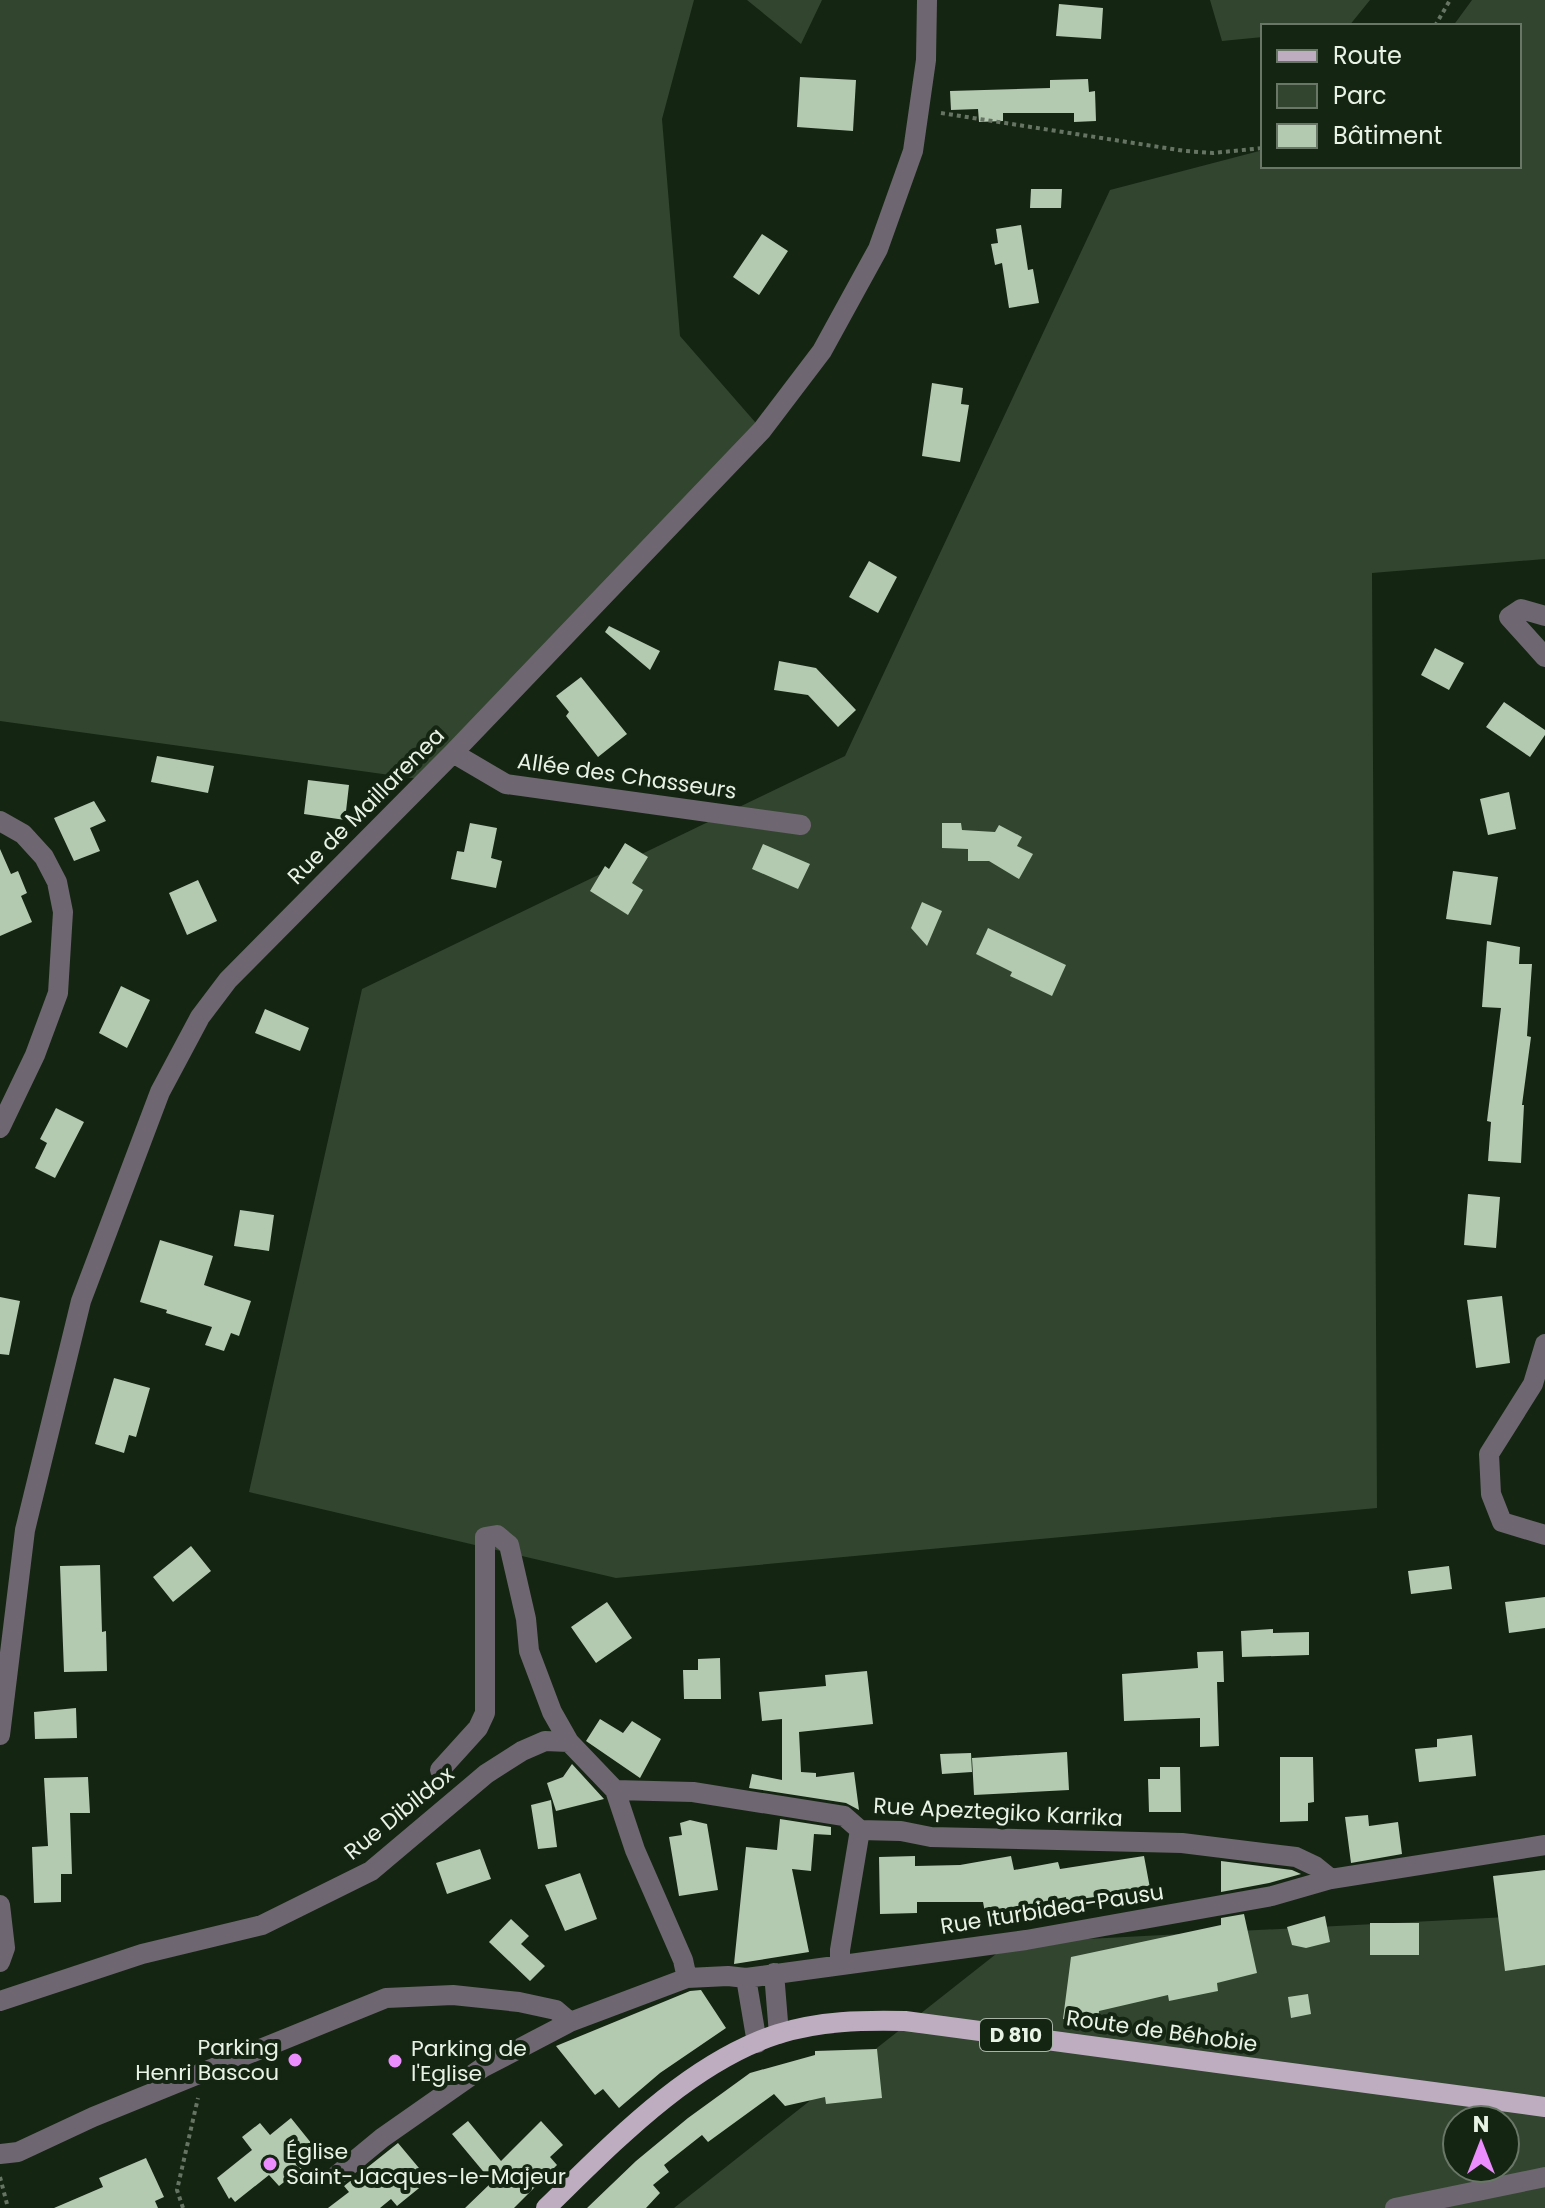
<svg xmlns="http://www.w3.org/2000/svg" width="1545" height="2208" viewBox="0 0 1545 2208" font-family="Poppins,sans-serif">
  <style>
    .green { fill: #32452f; fill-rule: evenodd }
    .building { fill: #b3c9b0 }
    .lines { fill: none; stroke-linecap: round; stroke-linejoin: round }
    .path { stroke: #667464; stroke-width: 4; stroke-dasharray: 4 4; stroke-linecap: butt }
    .minor { stroke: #6e6670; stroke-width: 20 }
    .major { stroke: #beacc1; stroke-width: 20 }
    .poi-dot { fill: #eb8dfc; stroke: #142512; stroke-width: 3 }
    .labels { text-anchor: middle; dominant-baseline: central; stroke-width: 8; stroke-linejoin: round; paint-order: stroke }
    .shield { fill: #142512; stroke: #a8b5a6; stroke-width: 2 }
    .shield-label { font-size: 20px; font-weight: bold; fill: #e8f3e6 }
    .street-label { font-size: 22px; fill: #e8f3e6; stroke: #142512 }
    .poi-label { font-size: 22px; fill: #e8f3e6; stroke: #142512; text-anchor: start }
  </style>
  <rect width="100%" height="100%" fill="#142512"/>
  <path class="green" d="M0,0H694L662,119L680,336L762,430L426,780L0,721Z
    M747,0H822L801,44Z
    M1210,0H1370L1349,26H1263V37L1222,41Z
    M1472,0H1545V559L1372,573L1377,1508L616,1578L249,1492L362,989L845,756L1110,190L1263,150V166H1519V26H1453Z
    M1545,1915V2208H674L1010,1943ZM1457,2120H1505V2168H1457Z"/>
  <path class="building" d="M1059,4L1103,8L1101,39L1056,36Z
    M800,77L856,80L853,131L797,127Z
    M1088,79L1089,92L1095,91L1096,121L1074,122V113H1003V121L979,122L978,109L951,110L950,91L1050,88V80Z
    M1031,189H1062L1061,208H1030Z
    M1021,225L1028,270L1033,269L1039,303L1009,308L1002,263L995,265L991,244L998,243L996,229Z
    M762,234L788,251L759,295L733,277Z
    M932,383L963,388L961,404L969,405L960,462L922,456Z
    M869,561L897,577L878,613L849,597Z
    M609,626L660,651L650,670L605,632Z
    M1435,648L1464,663L1449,690L1421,675Z
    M779,661L816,668L856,710L838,727L808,695L774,690Z
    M581,677L627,734L598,757L566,716L569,712L556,696Z
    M1504,702L1545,730V735L1530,757L1486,727Z
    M157,756L214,766L208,793L151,782Z
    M308,780L349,785L345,820L304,814Z
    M1509,792L1516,829L1488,835L1480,799Z
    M94,801L106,821L90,828L100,851L74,861L54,818Z
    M470,823L497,828L491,858L502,861L496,888L451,879L457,851L464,852Z
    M942,823H961L962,830L995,832L999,825L1022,837L1017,846L1033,854L1019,879L989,861H968V849L942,848Z
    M625,843L648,857L632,883L643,890L628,915L590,891L605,866L609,869Z
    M763,844L810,864L798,889L752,869Z
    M0,849L11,874L18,871L27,893L21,896L32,922L0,936Z
    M1453,871L1498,877L1491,925L1446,919Z
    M198,880L217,921L187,935L169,893Z
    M922,902L942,911L927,946L911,928Z
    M988,928L1066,965L1052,996L1010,976L1012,972L976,954Z
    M1487,941L1520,947L1519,964H1532L1527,1036L1531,1037L1522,1105H1524L1521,1163L1488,1161L1491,1122L1487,1121L1501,1008L1482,1007Z
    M121,986L150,1000L127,1048L99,1033Z
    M265,1009L309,1028L300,1051L255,1033Z
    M56,1108L84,1122L55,1178L35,1168L47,1143L40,1139Z
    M1468,1194L1500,1197L1496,1248L1464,1245Z
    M240,1210L274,1215L269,1251L234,1246Z
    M160,1240L213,1256L204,1285L251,1301L239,1336L231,1333L224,1351L205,1345L212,1327L166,1313L167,1310L140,1302Z
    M1502,1296L1510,1363L1476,1368L1467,1300Z
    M0,1297L20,1301L9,1355L0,1354Z
    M114,1378L150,1388L136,1437L129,1435L124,1453L95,1444Z
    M191,1546L211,1571L173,1602L153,1577Z
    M100,1565L102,1632L106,1631L107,1671L64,1672L60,1566Z
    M1449,1566L1452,1589L1411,1594L1408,1571Z
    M1545,1597V1628L1509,1633L1505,1602Z
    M607,1602L632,1638L596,1663L571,1627Z
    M1273,1629V1633L1309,1632V1655L1242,1657L1241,1631Z
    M1223,1651L1224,1682H1217L1219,1746L1200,1747V1718L1124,1721L1122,1674L1198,1668L1197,1652Z
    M720,1658L721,1699H684L683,1670H698V1659Z
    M867,1671L873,1724L799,1732L801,1772L816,1773V1777L854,1772L859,1810L846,1803L749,1788L752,1774L782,1780V1719L762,1721L759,1692L826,1686L825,1675Z
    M76,1708L77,1738L35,1739L34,1712Z
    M600,1719L623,1733L632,1721L661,1739L640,1778L586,1741Z
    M1472,1735L1476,1776L1419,1782L1415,1749L1437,1747V1739Z
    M1067,1752L1069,1790L974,1795L972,1758Z
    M971,1753L972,1772L942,1774L940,1754Z
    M1280,1757H1313L1314,1802L1308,1803V1821L1280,1822Z
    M572,1764L604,1799L556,1811L547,1783L563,1777Z
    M1160,1767H1180L1181,1812H1149L1148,1779H1160Z
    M88,1777L90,1813H70L72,1874H61V1902L34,1903L32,1847L48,1846L44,1778Z
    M551,1800L557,1847L538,1849L531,1805Z
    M1368,1815L1369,1826L1398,1822L1402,1854L1351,1863L1345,1817Z
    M780,1819L831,1827V1835L814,1834L811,1871L792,1869L809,1952L734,1964L746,1847L777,1850Z
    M690,1820L707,1824L718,1890L679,1896L669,1837L682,1835L680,1823Z
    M480,1849L491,1879L447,1894L436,1863Z
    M915,1856V1866L960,1865L1011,1856L1014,1870L1058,1862L1060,1869L1144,1856L1152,1899L1116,1905L1114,1897L1067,1906L1066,1897L1021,1906L1023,1916L987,1923L983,1902H917V1913L880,1914L879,1857Z
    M1221,1861L1292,1870L1301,1874L1269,1883L1221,1892Z
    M1545,1870V1965L1505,1971L1493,1876Z
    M580,1873L597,1919L565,1931L545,1885Z
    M1244,1914L1257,1973L1217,1983L1218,1991L1169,2001L1168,1995L1099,2011L1098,2023L1063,2019L1071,1957L1221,1925V1918Z
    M1325,1916L1330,1942L1306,1948L1292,1945L1287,1927Z
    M511,1919L529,1936L521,1944L545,1966L530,1981L489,1942Z
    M1370,1923H1419V1955H1370Z
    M701,1990L726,2028L660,2073L619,2108L603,2089L595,2095L556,2046L690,1991Z
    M1308,1994L1311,2014L1291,2018L1288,1997Z
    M877,2049L882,2098L826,2104L825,2097L785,2106L774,2094L708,2142L702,2135L664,2165L669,2172L653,2185L660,2193L646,2208H587L636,2161L688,2118L750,2073L815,2055V2051Z
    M291,2118L320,2154L279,2186L269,2175L235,2202L231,2197L229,2199L217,2178L252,2150L242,2137L260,2123L270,2135Z
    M468,2121L501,2161L541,2121L563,2145L550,2157L557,2165L514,2208H465L492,2182L452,2134Z
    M398,2143L429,2180L397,2206L391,2199L380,2208H328L349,2192L344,2186Z
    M146,2158L164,2197L155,2201L158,2208H54L103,2187L99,2178Z"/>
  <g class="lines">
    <path class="path" d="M1435,26L1450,0
      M941,113L1185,151L1213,153L1263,148
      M0,2177L8,2208
      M183,2208L177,2190L198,2098"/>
    <path class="minor" d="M1545,616L1521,609L1509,617L1545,657
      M453,753L506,784L801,825
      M0,821L23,834L44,857L57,882L63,912L58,993L35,1055L0,1128
      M1545,1344L1533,1384L1489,1454L1491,1494L1502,1522L1545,1535
      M0,1735L25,1530L81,1301L160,1092L200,1017L228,980L453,753L762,430L822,351L878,249L913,151L926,60L927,0
      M440,1770L478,1728L485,1713V1537L497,1535L509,1545L526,1619L529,1651L552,1712L569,1742L615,1790L635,1850L683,1960L687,1978
      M615,1790L693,1792L844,1816L860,1830L901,1831L931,1837L1182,1843L1296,1857L1315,1866L1331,1879
      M0,1905L5,1948L0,1962
      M840,1964V1950L860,1830
      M774,1973L779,2034
      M746,1978L757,2043
      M0,2001L142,1954L262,1925L371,1871L486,1774L522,1751L545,1741L569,1742
      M0,2154L18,2152L93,2117L386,1998L453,1995L519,2002L556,2010L570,2022
      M336,2176L382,2138L482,2068L570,2022L687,1978L728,1976L746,1978L1026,1940L1272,1896L1331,1879L1545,1845
      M1395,2208L1545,2177"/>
    <path class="major" d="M546,2208C612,2144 688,2063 778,2034C819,2021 862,2020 905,2021L1545,2107"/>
  </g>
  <g class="poi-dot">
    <circle cx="295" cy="2060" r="8"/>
    <circle cx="395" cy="2061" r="8"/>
    <circle cx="270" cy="2164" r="8"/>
  </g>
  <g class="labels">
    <rect class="shield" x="980" y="2019" width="72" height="32" rx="6"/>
    <g class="shield-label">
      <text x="1016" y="2035">D 810</text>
    </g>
    <g class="street-label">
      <text transform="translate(627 776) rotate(8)">Allée des Chasseurs</text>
      <text transform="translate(366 806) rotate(-45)">Rue de Maillarenea</text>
      <text transform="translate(998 1812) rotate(3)">Rue Apeztegiko Karrika</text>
      <text transform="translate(399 1813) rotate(-39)">Rue Dibildox</text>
      <text transform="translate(1052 1909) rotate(-9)">Rue Iturbidea-Pausu</text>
      <text transform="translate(1162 2031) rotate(8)">Route de Béhobie</text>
    </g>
    <g class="poi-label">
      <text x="279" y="2047" text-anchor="end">Parking<tspan x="279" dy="25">Henri Bascou</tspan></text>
      <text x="411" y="2048">Parking de<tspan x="411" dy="25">l'Eglise</tspan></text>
      <text x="286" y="2151">Église<tspan x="286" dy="25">Saint-Jacques-le-Majeur</tspan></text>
    </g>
  </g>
  <rect x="1261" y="24" width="260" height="144" fill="#142512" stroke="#697767" stroke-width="2"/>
  <rect x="1277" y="50" width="40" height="12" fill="#beacc1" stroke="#697767" stroke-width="2"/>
  <text x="1333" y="64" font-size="24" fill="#e8f3e6">Route</text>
  <rect x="1277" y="84" width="40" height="24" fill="#32452f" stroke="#697767" stroke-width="2"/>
  <text x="1333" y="104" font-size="24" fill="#e8f3e6">Parc</text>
  <rect x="1277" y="124" width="40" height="24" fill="#b3c9b0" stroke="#697767" stroke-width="2"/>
  <text x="1333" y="144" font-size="24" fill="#e8f3e6">Bâtiment</text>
  <g transform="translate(1481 2144)"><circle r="38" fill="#142512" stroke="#697767" stroke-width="2"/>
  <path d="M0-6L14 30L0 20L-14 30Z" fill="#eb8dfc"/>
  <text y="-12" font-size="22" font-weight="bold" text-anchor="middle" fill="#e8f3e6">N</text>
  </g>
</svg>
